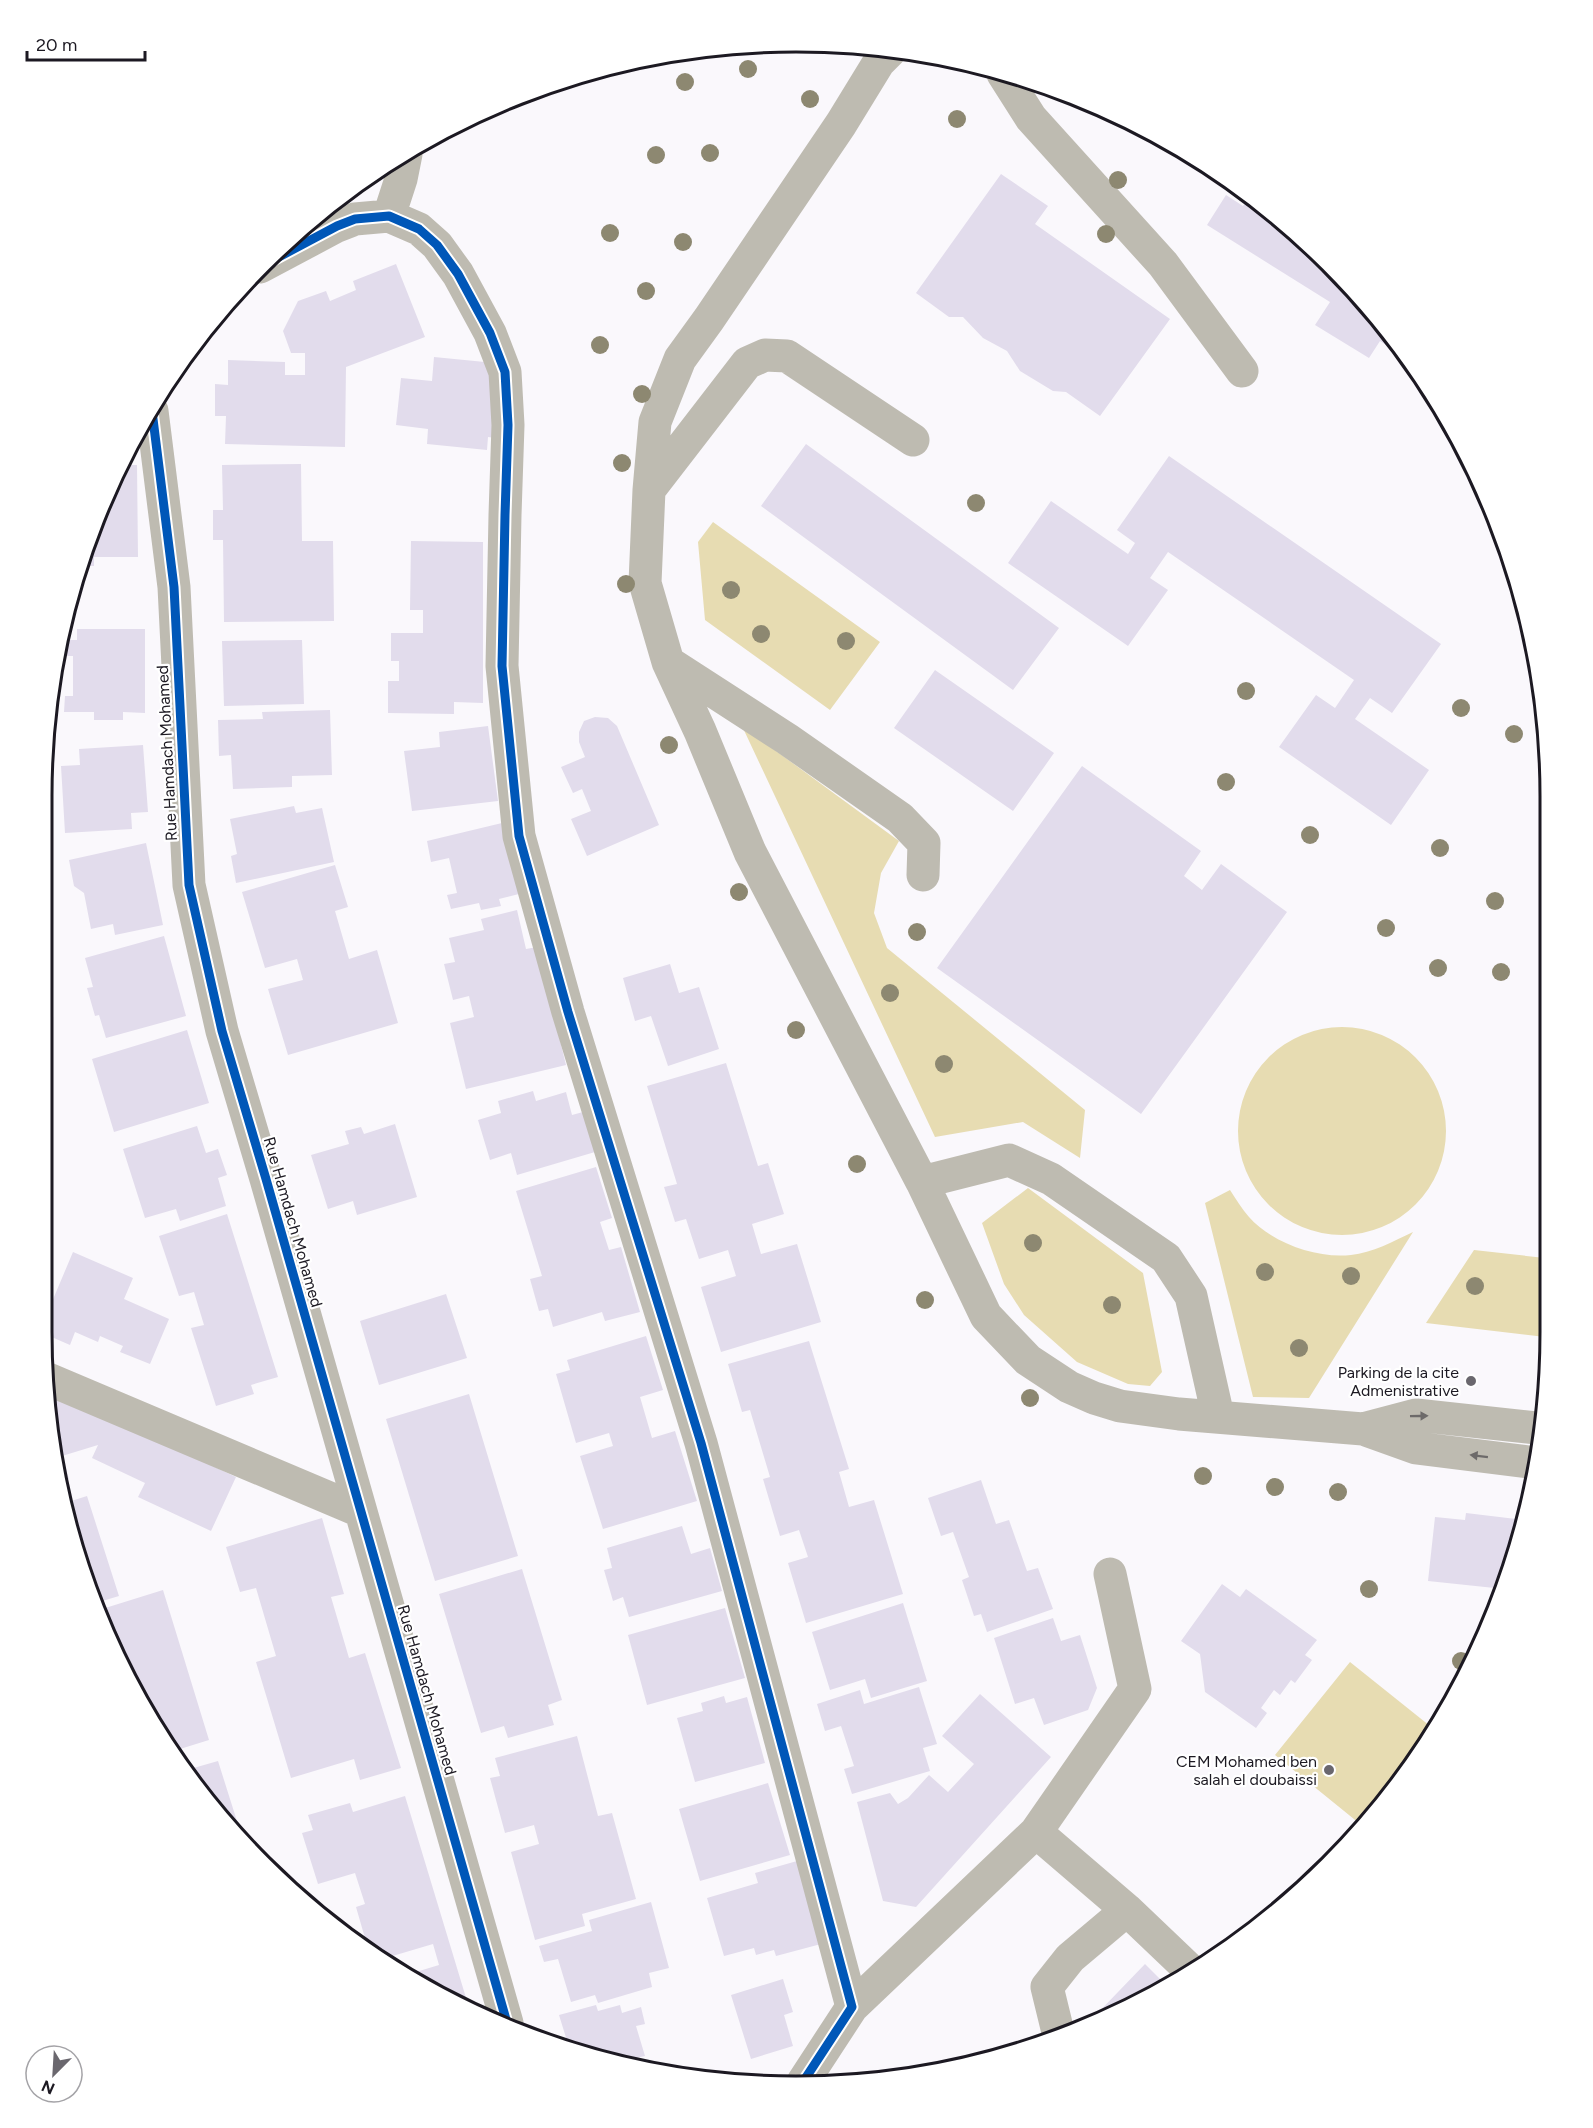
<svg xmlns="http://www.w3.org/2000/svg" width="1593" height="2128" viewBox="0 0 1593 2128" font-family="Figtree,sans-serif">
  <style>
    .green { fill: #e7dcb2 }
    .building { fill: #e2dcec }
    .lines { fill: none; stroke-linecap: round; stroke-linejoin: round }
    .minor { stroke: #bebbb1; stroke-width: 33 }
    .cycleway-casing { stroke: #fff; stroke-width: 13 }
    .cycleway { stroke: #0057b8; stroke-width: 9 }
    .tree { fill: #8d8871 }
    .oneway { fill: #6d6a6a }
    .poi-dot { fill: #6a676e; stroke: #fff; stroke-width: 2 }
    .labels { text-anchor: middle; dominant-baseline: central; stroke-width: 4.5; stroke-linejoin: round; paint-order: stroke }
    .street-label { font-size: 16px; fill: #1c1922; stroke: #fff }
    .poi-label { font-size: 16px; fill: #1c1922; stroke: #fff; text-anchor: end }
    .rim { fill: none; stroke: #1c1922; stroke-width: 3 }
  </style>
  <rect width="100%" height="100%" fill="#faf8fc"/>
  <path class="green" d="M713,522L880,642L830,710L705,620L698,542Z
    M742,726L899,841L881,873L874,913L887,948L1085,1110L1080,1158L1023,1122L935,1137Z
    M1238 1131a104 104 0 1 1 208 0a104 104 0 1 1-208 0Z
    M1028,1188L1143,1273L1162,1372L1150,1386L1128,1384L1077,1362L1024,1315L1004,1284L982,1223Z
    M1230,1190C1236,1199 1242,1209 1249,1217C1272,1243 1317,1259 1351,1255C1372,1253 1394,1241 1413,1232L1309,1398L1253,1397L1205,1203Z
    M1474,1250L1545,1258V1337L1426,1323Z
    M1350,1662L1435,1730L1365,1828L1275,1755Z"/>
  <path class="building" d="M1001,174L1048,206L1035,224L1170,319L1100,416L1066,392L1053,391L1020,371L1007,351L983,338L963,317H949L916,293Z
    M1226,195L1243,206L1249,197L1330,263L1394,342L1391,348L1380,341L1369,358L1315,325L1330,302L1207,225Z
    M396,264L425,337L346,367L345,447L225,444L226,416H215V384L228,385V360L285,362V375H305V353H291L283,331L298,301L326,291L330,301L356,290L353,281Z
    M434,357L495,363L496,438L488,437L487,450L427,444L428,429L396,425L401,378L432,381Z
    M806,444L1059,628L1013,690L761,506Z
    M1169,456L1441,644L1392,713L1370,698L1355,719L1429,770L1391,825L1279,747L1316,695L1335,708L1354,680L1168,552L1150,578L1168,590L1128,646L1008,563L1051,501L1128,554L1135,543L1117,530Z
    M301,464L302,541H333L334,621L224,622L223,540H213V510H223L222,465Z
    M119,465H137L138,557H94V566H81Z
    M411,541L483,542V703L454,702V714L388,713V681H399V661H391V633H423V610H410Z
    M77,629H145V713L123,712V720H94V712H64L65,696H73V656H67V640H77Z
    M302,640L304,704L224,706L222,641Z
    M935,670L1054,753L1013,811L894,728Z
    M330,710L332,775L292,776V787L233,789L231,755L219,756L218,720L263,719L262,712Z
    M595,717L608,718L617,726L659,825L587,856L571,819L591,811L582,789L573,793L561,767L585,757L579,742V732L584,721Z
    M488,726L498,801L412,811L404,751L440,747L439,732Z
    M143,745L148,812L131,813L132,829L65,833L61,766L80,765L79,749Z
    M1082,766L1201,851L1184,876L1202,890L1221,864L1287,912L1141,1114L937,968Z
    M294,806L296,813L322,808L334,862L236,883L231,856L237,854L230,819Z
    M502,823L519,894L499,899L501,906L481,910L479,903L451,909L447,895L457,893L449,858L431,862L427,841Z
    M146,843L163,925L115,935L113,924L91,929L84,893L74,886L69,860Z
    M335,865L348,907L335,911L349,959L377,950L398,1023L288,1055L268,989L303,980L297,959L265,968L242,892Z
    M517,910L526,949L537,947L566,1065L466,1089L450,1023L474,1017L469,996L453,1000L444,964L455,962L449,938L484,930L481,919Z
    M164,936L186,1016L106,1038L99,1015L95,1016L87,988L93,987L85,958Z
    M670,964L679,993L699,987L719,1049L668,1066L651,1016L635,1021L623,978Z
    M187,1030L209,1103L114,1132L92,1059Z
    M726,1063L758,1166L768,1163L784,1214L752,1224L761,1254L797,1244L821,1322L721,1352L701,1287L736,1276L728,1250L699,1259L686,1219L675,1222L664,1187L677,1184L647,1086Z
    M533,1091L536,1101L566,1092L572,1115L583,1112L595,1152L517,1175L511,1153L490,1160L478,1120L501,1113L498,1101Z
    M395,1124L417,1197L357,1215L353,1201L328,1209L311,1155L349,1144L345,1131L361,1127L364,1134Z
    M197,1126L206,1153L218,1149L227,1175L218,1178L226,1206L180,1221L176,1209L145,1218L123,1149Z
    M596,1167L612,1218L600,1222L609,1250L621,1247L640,1312L605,1321L602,1312L553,1327L548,1309L539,1311L530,1279L542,1276L516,1191Z
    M227,1214L278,1377L251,1385L254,1394L216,1406L191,1328L204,1325L194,1292L179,1296L159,1236Z
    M73,1252L133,1278L124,1299L169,1319L150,1364L120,1352L123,1346L100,1336L98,1342L75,1332L70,1345L47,1335L51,1327L43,1323Z
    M446,1294L467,1358L379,1385L360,1321Z
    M646,1336L663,1390L640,1397L652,1438L675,1431L697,1501L603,1529L580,1456L613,1446L609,1433L576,1443L556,1374L570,1370L567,1360Z
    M809,1341L849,1469L839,1472L849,1507L874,1500L903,1594L806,1623L788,1563L808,1557L799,1530L780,1536L763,1479L770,1477L750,1410L742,1412L728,1364Z
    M50,1390L236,1477L211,1531L138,1497L145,1483L92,1458L98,1445L62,1456L69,1479L62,1481Z
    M469,1394L518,1556L435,1581L386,1419Z
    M981,1480L996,1524L1009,1520L1027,1571L1038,1568L1053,1609L987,1632L981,1614L974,1616L962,1580L969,1577L953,1532L941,1536L928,1498Z
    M87,1496L119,1596L99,1602L68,1527L65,1503Z
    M1466,1513L1516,1519L1510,1577L1504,1589L1428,1581L1435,1517L1465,1520Z
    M322,1518L344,1594L331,1597L349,1658L365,1653L401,1768L360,1780L354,1759L291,1778L256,1662L276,1656L256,1588L240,1592L226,1547Z
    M682,1526L691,1554L710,1548L722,1591L629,1617L623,1597L613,1601L604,1570L612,1568L607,1548Z
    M522,1569L562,1700L548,1705L554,1725L508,1738L504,1726L481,1733L439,1594Z
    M1222,1584L1240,1597L1246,1589L1317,1640L1305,1655L1312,1660L1295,1683L1291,1680L1280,1695L1274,1690L1261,1708L1267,1713L1256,1728L1205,1692L1200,1654L1181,1641Z
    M163,1590L209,1740L180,1749L183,1761L143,1709L102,1609Z
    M903,1603L927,1681L871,1698L865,1679L830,1690L812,1632Z
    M725,1608L745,1678L647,1705L628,1635Z
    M1053,1618L1061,1641L1080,1635L1097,1688L1088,1710L1044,1725L1034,1698L1015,1704L994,1638Z
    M919,1687L937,1744L923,1748L930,1771L852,1794L844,1769L854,1766L841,1726L825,1731L817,1704L860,1690L864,1704Z
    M980,1694L1051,1757L916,1907L883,1901L857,1802L890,1793L898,1804L908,1798L929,1775L948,1792L974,1764L942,1736Z
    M724,1696L726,1703L747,1697L765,1763L695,1782L677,1718L703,1711L701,1703Z
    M577,1736L598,1816L612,1813L636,1899L582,1914L585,1926L535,1940L511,1852L539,1844L534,1825L505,1833L490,1778L500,1776L495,1758Z
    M218,1761L242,1837L190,1769Z
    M768,1783L790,1855L700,1881L679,1809Z
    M405,1796L470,2011L406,1975L439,1965L433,1944L379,1960L369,1952L356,1907L365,1904L355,1873L318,1884L302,1833L313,1830L308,1815L350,1803L353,1812Z
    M797,1861L821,1944L776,1956L774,1950L756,1955L754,1948L724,1956L707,1898L758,1883L755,1873Z
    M651,1902L669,1968L649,1973L652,1987L598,2003L595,1995L571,2002L558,1959L544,1962L539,1946L592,1931L589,1920Z
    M1145,1964L1165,1984L1092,2020V2019Z
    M783,1979L793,2012L784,2015L793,2046L751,2059L731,1995Z
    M596,2005L598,2011L620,2005L622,2013L641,2007L645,2024L636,2026L645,2056L636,2058L639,2068L581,2048L580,2044L573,2046L568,2044L559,2015Z"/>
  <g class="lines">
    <path class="minor" d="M890,51L879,62L841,124L709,319L680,359L655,422L649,490L645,583L668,662L700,731L750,852L922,1182L986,1316L1028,1360L1069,1387L1094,1398L1120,1406L1179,1414L1363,1429L1416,1448L1537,1463
      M1003,74L1031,118L1163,264L1242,371
      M389,216L401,179L406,154
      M260,267L337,226L355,219L389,216L419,229L437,245L458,274L490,333L505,372L508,425L505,515L502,666L519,836L568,1012L701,1443L852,2007L803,2082
      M152,411L174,587L189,885L222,1031L266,1179L507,2023
      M649,490L747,363L765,355L787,356L913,440
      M668,662L787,739L900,818L924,843L923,875
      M922,1182L1009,1160L1051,1179L1166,1258L1191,1296L1218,1416
      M48,1379L360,1511
      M1363,1429L1416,1415L1545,1429
      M1036,1832L1127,1910L1191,1971
      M852,2007L1036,1832L1135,1689L1110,1574
      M1062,2035L1057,2028L1047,1987L1070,1958L1127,1910"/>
    <defs>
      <path id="cycleway" d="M260,267L337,226L355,219L389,216L419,229L437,245L458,274L490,333L505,372L508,425L505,515L502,666L519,836L568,1012L701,1443L852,2007L803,2082
        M152,411L174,587L189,885L222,1031L266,1179L507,2023"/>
    </defs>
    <use href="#cycleway" class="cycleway-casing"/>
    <use href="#cycleway" class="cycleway"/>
  </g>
  <g class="tree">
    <circle cx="748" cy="69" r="9"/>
    <circle cx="685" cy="82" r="9"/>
    <circle cx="810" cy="99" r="9"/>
    <circle cx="957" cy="119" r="9"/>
    <circle cx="710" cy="153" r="9"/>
    <circle cx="656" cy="155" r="9"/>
    <circle cx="1118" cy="180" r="9"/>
    <circle cx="610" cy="233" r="9"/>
    <circle cx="1106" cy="234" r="9"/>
    <circle cx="683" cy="242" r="9"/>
    <circle cx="646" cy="291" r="9"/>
    <circle cx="600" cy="345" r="9"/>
    <circle cx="642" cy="394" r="9"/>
    <circle cx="622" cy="463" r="9"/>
    <circle cx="976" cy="503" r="9"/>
    <circle cx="626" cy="584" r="9"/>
    <circle cx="731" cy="590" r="9"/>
    <circle cx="761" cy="634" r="9"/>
    <circle cx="846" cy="641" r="9"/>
    <circle cx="1246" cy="691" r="9"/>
    <circle cx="1461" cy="708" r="9"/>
    <circle cx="1514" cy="734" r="9"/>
    <circle cx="669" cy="745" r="9"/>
    <circle cx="1226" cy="782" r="9"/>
    <circle cx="1310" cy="835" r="9"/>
    <circle cx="1440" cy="848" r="9"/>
    <circle cx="739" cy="892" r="9"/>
    <circle cx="1495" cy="901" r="9"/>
    <circle cx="1386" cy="928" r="9"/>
    <circle cx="917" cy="932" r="9"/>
    <circle cx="1438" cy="968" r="9"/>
    <circle cx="1501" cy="972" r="9"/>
    <circle cx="890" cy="993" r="9"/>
    <circle cx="796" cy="1030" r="9"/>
    <circle cx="944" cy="1064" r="9"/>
    <circle cx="857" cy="1164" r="9"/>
    <circle cx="1033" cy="1243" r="9"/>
    <circle cx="1265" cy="1272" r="9"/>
    <circle cx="1351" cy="1276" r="9"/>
    <circle cx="1475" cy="1286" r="9"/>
    <circle cx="925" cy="1300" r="9"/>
    <circle cx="1112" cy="1305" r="9"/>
    <circle cx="1299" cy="1348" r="9"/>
    <circle cx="1030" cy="1398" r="9"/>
    <circle cx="1203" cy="1476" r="9"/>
    <circle cx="1275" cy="1487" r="9"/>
    <circle cx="1338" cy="1492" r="9"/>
    <circle cx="1369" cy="1589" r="9"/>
    <circle cx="1461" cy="1661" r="9"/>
  </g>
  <defs><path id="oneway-solid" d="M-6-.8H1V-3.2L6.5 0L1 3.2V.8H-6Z" transform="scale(1.5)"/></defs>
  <g class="oneway">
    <use href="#oneway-solid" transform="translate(1419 1416) rotate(-1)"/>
    <use href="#oneway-solid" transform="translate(1479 1456) rotate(-173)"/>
  </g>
  <g class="poi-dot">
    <circle cx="1471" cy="1381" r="6"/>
    <circle cx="1329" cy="1770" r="6"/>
  </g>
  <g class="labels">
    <g class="street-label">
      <text transform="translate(167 753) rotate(-93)">Rue Hamdach Mohamed</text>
      <text transform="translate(293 1222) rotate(74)">Rue Hamdach Mohamed</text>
      <text transform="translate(427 1690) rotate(74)">Rue Hamdach Mohamed</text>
    </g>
    <g class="poi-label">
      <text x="1459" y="1372">Parking de la cite<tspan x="1459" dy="18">Admenistrative</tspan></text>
      <text x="1317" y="1761">CEM Mohamed ben<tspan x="1317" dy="18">salah el doubaissi</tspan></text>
    </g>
  </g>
  <path d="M0 0H1593V2128H0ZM796 52H796A744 744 0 0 1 1540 796V1332A744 744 0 0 1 796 2076H796A744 744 0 0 1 52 1332V796A744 744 0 0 1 796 52Z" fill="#fff" fill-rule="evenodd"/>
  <path class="rim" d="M796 52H796A744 744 0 0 1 1540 796V1332A744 744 0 0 1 796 2076H796A744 744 0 0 1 52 1332V796A744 744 0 0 1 796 52Z"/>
  <g transform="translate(54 2074) rotate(204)"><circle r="28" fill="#ffffff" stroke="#a4a3a7" stroke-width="1.5"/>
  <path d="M0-4.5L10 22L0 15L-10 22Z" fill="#6a676e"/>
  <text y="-9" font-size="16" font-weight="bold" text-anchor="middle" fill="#1c1922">N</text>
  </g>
  <path d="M27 51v9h118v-9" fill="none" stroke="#1c1922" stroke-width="3"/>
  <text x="36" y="51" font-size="18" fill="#1c1922" stroke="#ffffff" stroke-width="4.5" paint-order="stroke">20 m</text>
</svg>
